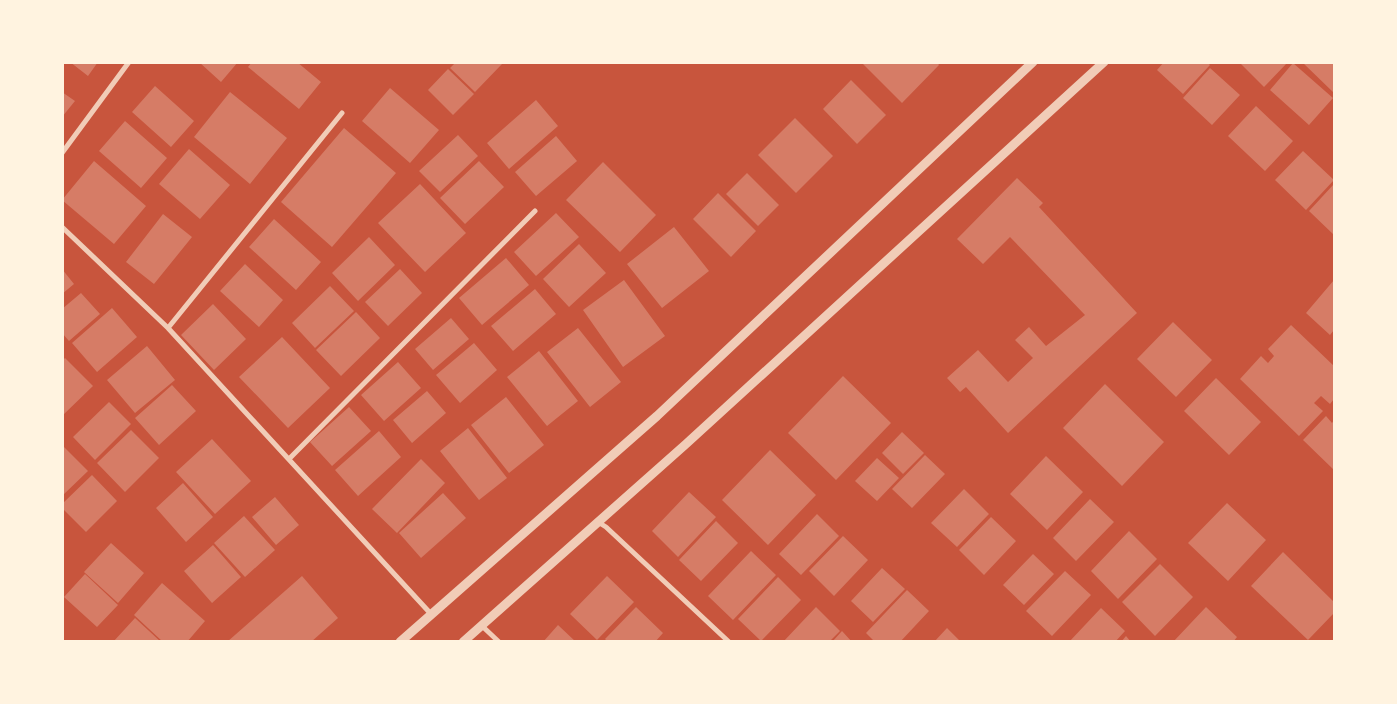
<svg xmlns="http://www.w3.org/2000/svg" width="1397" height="704" viewBox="0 0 1397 704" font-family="'Nunito Sans',sans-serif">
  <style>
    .building { fill: #d67c66 }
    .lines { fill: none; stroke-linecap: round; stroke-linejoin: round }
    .minor { stroke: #f1ccb7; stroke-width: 5 }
    .tertiary { stroke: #f1ccb7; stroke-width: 9 }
  </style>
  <rect width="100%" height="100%" fill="#c8553d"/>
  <path class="building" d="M70,62H98L88,76Z
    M199,62H238L221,82Z
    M252,62H297L321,82L299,109L248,67Z
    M456,62H500L502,64L475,92L450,68Z
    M861,62H937L939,65L902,103Z
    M1164,62H1207L1210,65L1183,94L1157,70Z
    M1239,62H1288L1264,87Z
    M1302,62H1334V93Z
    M1293,63L1333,98L1309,125L1270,90Z
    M1210,68L1240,95L1212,125L1183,98Z
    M448,69L474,94L453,115L428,90Z
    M851,80L886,115L857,144L823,109Z
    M155,86L194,121L171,147L132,112Z
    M390,88L439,130L410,163L362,121Z
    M62,92L75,101L62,117Z
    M230,92L287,138L250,184L194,137Z
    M536,100L558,126L509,169L487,143Z
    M1256,106L1293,141L1265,171L1228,136Z
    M795,118L833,156L796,193L758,155Z
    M125,121L167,158L141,188L99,151Z
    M344,128L396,173L332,247L281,202Z
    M458,135L478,156L440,192L419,171Z
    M556,136L577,161L536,196L515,172Z
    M189,149L230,185L200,219L159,184Z
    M1303,151L1334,180L1306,210L1275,180Z
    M94,161L146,206L114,244L62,200Z
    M479,161L504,187L465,224L440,198Z
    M603,162L656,215L620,252L566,200Z
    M747,173L779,205L758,226L726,194Z
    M1017,178L1043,203L1039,207L1137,313L1008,433L966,387L960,392L947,378L978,350L1008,382L1033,358L1015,340L1029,327L1046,346L1085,315L1010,237L983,264L957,239Z
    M420,184L466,233L425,272L378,223Z
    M1334,184V235L1309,211Z
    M718,193L756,231L731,257L693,219Z
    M556,213L579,237L536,276L514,252Z
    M163,214L192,237L154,284L126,262Z
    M274,219L321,262L296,290L249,247Z
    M674,227L709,271L662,308L627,264Z
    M369,237L395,265L358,301L332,273Z
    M579,244L606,273L569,307L543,279Z
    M506,258L529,285L482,325L459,298Z
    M245,264L283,300L259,327L220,291Z
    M62,269L74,284L62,294Z
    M400,269L422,293L388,326L365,302Z
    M624,280L665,336L623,367L583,310Z
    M1334,280V330L1330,335L1306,313Z
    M330,286L354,311L315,348L292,323Z
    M535,289L556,314L513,351L491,326Z
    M81,293L100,314L69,341L62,333V309Z
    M213,304L246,339L214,370L181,335Z
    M112,308L137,337L97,372L72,343Z
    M356,312L380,338L341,376L316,350Z
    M451,318L469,339L433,370L415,349Z
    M1173,322L1212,360L1176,397L1137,359Z
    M1291,325L1334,366V399L1330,404L1321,396L1314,403L1323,411L1299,436L1240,379L1261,356L1268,363L1274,356L1268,349Z
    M578,328L621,382L590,407L547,352Z
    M282,337L330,388L288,428L239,377Z
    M474,343L497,370L460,403L436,375Z
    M147,346L175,380L135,413L107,380Z
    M539,351L578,401L547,426L507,377Z
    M65,358L93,386L62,416V361Z
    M398,362L421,388L384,421L361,395Z
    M843,376L891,423L836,480L788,433Z
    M1216,378L1261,422L1229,455L1184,411Z
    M1105,384L1164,442L1122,486L1063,428Z
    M172,385L196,411L159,445L135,418Z
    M427,391L446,413L412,443L393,420Z
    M506,397L544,445L509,473L471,425Z
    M109,402L131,424L95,460L73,437Z
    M349,407L371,431L332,466L310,442Z
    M1326,416L1332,423L1334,420V470L1303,440Z
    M468,428L507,478L479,500L440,451Z
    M131,430L159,458L125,492L97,463Z
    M379,431L401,457L358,496L335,470Z
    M902,432L924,453L903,474L882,453Z
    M212,439L251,481L215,514L176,472Z
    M62,445L88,471L62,496Z
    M770,450L816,495L768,545L722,500Z
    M925,455L945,474L912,508L892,489Z
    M1046,456L1083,492L1047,530L1010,494Z
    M877,458L899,478L877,501L855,481Z
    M421,459L445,483L397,533L372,509Z
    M92,475L117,501L86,532L62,508V504Z
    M183,483L213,517L186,542L156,508Z
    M964,489L989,514L957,547L931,523Z
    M689,492L716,517L678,557L652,531Z
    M443,493L466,518L421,558L399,533Z
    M275,497L299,525L276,545L252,517Z
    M1090,499L1114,522L1076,561L1053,538Z
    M1227,503L1266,540L1228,581L1188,543Z
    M817,514L839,536L801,575L779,554Z
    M244,516L275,550L245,577L214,543Z
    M991,517L1016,541L984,575L959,550Z
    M716,521L738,543L701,581L679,560Z
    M1129,531L1157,559L1118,599L1091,571Z
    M843,536L868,560L834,596L809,571Z
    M111,543L144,573L118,603L84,572Z
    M213,545L241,577L212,603L184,571Z
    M751,551L776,575L733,620L708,596Z
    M1283,552L1334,602V613L1308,640L1251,586Z
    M1033,554L1054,574L1024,605L1003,585Z
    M1160,564L1193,597L1155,636L1122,602Z
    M882,568L905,589L873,622L851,601Z
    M1065,571L1091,595L1052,636L1026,611Z
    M85,574L118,605L97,627L64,597Z
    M302,576L338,618L311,642H227Z
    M607,576L634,602L597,640L570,614Z
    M778,577L801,600L761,641L738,619Z
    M162,583L205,621L187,642H163L134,615Z
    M907,590L929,611L900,642H875L866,633Z
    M636,607L663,633L655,642H608L605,639Z
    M816,607L840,631L829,642H783Z
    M1206,607L1237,637L1233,642H1173Z
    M1101,608L1125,631L1115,642H1069Z
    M135,618L161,642H113Z
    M558,625L576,642H543Z
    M947,628L961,642H934Z
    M842,631L852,642H832Z
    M1126,636L1131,642H1121Z"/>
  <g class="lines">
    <path class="minor" d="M62,153L129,62
      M62,227L168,328L431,614
      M168,328L342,113
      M289,459L535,211
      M598,522L606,527L729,642
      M481,625L499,642"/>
    <path class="tertiary" d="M400,642L657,416L1033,62
      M463,642L686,444L1104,62"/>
  </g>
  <rect width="1397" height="704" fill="none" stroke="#fff3e0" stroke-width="128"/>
</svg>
